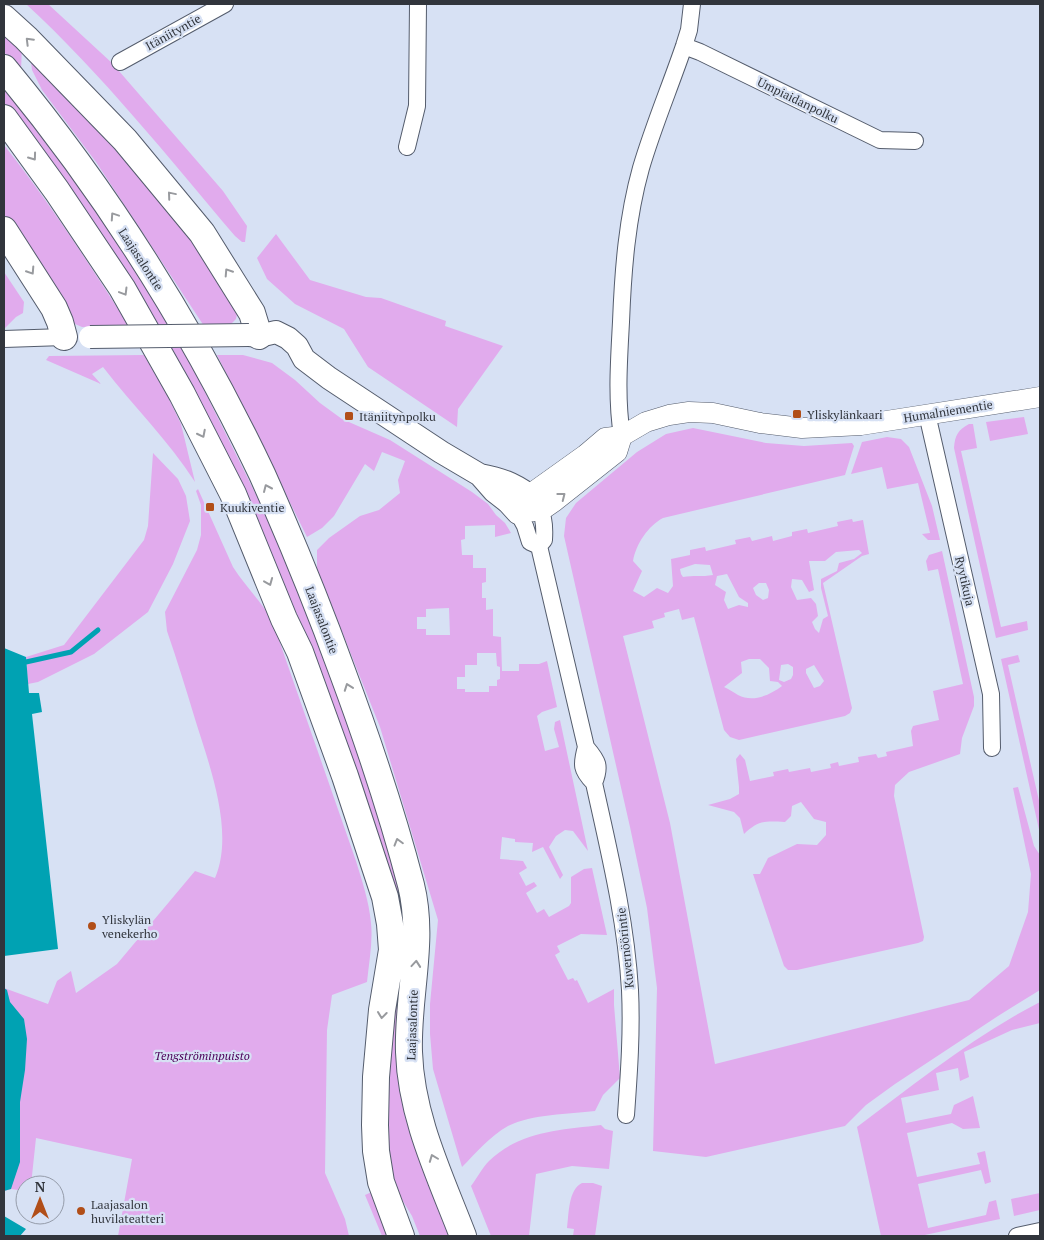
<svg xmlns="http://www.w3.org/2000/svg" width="1044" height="1240" viewBox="0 0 1044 1240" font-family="'PT Serif',serif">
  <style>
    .green { fill: #e1abed; fill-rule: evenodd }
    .water { fill: #00a2b3 }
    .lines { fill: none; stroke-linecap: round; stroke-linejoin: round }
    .stream { stroke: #00a2b3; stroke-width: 5 }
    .minor-casing { stroke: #545c6c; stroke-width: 18 }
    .tertiary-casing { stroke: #545c6c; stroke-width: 21 }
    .secondary-casing { stroke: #545c6c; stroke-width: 24 }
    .primary-casing { stroke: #545c6c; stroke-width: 28 }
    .minor { stroke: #fff; stroke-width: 16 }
    .tertiary { stroke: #fff; stroke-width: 20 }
    .secondary { stroke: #fff; stroke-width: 22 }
    .primary { stroke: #fff; stroke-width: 26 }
    .secondary-bridge-casing { stroke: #545c6c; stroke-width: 24; stroke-linecap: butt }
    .secondary-bridge { stroke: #fff; stroke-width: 22 }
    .oneway { stroke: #989a9e }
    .poi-dot { fill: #b14e18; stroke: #d7e1f4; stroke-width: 2 }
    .labels { text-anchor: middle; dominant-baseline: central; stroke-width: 4.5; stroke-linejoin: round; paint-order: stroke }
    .street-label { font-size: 12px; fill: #31353c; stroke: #d7e1f4 }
    .poi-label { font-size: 12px; fill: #31353c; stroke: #d7e1f4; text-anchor: start }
    .park-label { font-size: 12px; font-style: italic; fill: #4b0158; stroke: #d7e1f4 }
  </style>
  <rect width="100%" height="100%" fill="#d7e1f4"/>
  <path class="green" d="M26,4H48L112,63L223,191L247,226L245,242H242L235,236C168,157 102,74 26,4Z
    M4,27L22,44L21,72L4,52Z
    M30,53L114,142L197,242L237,314L236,319L231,324L204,326L96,162L42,90L32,70Z
    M4,85L82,188L153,298L192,366L273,529L343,707L403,894L405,974L452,1236H420L412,1216L395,1188L383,1139L397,952L300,622L262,533L79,203L4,103Z
    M4,145C50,203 89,264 129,326L82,327L75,324L4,214Z
    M276,234L310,280L366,297L381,298L446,321L445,326L503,346L458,409L457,427L368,367L344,329L295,304L267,279L257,258Z
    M4,272L24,302L23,313L16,317L4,329Z
    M144,355L168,397L181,424L195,482C169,441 133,406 103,367L92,374L101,384L46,360L49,356Z
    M217,355H243L272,363L295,380L320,403L342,419L390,440L472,492L488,504L496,515L505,523L511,533L495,537V525L465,526V539L461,540L462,555H473V568H486V582L482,583V598H486V610L493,609V636L501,637L502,671H519V664H539L547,661L557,707L542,712L537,716L545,751L559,747L554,729L555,722L560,720L588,851L573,831L565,830L556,836L549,847L563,875L560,879L543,847L532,852L533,843L515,842V839L502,837L500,859L523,861L527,868L519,873L526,886L534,882L537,886L526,893L537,913L544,909L549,917L569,906L571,903V877L584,869L592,868L607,935L581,934L557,946L560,952L555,955L568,980L573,978L575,981L577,980L588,1003L614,989V1005L620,1078L603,1095L595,1111C569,1114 532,1114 508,1126C490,1136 476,1153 462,1167L433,1069L430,1034V1004L438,920L380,727L317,569V550L329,538L360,516L379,510L400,493L398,480L405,461L382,452L374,471L365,464L334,516L322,528L307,537ZM449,608L450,635H426V629H417V617H426V609ZM477,653H496L497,666L500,667V679L497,680V686H489V692H465V689H457V677H465V665H477Z
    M1024,417L1028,434L990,441L986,422Z
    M969,424H973L977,448L961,451L1001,627L1027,621L1028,630L996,638L954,448C955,435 958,430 969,424Z
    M693,428L766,443L804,446L852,443L854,446L845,475L663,518C648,526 636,544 633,561L642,571L633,591L644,597L657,588L668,593L673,586L671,559L690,555V550L705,547L706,551L736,544L735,540L750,537L752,541L772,536L773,541L792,536V532L807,529L808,533L838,526L837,522L852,519L853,522L863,520L869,554L862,556L823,583L852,708L850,713L845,716L739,740L730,737L724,730L694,617L682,620L679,609L664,613L665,617L652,621L654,628L623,636L670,823L715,1064L969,1000L1009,966L1028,912L1031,874L1013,788L1018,787L1034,846L1040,855V990L998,1016L895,1084L866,1105L845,1126L706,1157L653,1151L657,988L647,908L630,827L564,536L566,518L576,503L637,452L666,434ZM859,550L862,553L854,559L839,563L837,571L821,579V588L828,616L823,619L819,633L815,629L812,622L818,616L816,604L811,598L797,600L791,587L792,579L802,580L809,592L814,590L809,561H825L836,552ZM695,564L710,565L713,575C702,577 693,575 683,577L681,574L680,569ZM727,574L739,597L748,603V607L739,605L728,609L724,600L726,592L715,585L717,576ZM759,583H766L769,590L768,598L763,600L756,595L753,588ZM749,659H760L769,668L770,681L778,682L782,686C770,695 753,703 738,695C733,692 729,689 724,687L742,673L741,662ZM788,664L793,667V675L791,679L784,682L779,680L781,665ZM814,665L824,681L820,686L814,688L806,673V669Z
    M887,437L901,439L909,447L932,506L940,540H928L922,534L930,533L918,483L887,489L882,467L851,474L862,442Z
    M153,453L178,479L186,496L190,521L173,564L148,612L94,654L38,682L28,684L26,657L64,645L144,540L148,526Z
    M198,489L233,567C245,586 261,601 272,620L356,861C362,881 369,901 371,923C373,942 369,962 367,982L332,995L327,1030L325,1173L345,1219L349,1236H118L132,1159L36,1138L31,1185H25V1191L11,1189L4,1191V988L48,1004L57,981L71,971L76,993L117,964L195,871L215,878C235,832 209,764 195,719C186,689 177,660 167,631L165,612L197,550L201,535V505L196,491Z
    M942,551L974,697V706L962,738L960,754L909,772L895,785L894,796L924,937L923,941L918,943L797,970H788L784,966L753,874H760L768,858L797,844L817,845L826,835V822L814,819L801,802L792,806L791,816L785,822C765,821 759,820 744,834L740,818L734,812L708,805L730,799L739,794V787L736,759L740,754L745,760L750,781L774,776L773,772L788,769L789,772L810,768L811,772L831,768L830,764L838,762L839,766L859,762L858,757L876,754L878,758L887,756L886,752L913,746L911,731L913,726L939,720L933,691L963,684L938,569L928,571L926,561L929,555Z
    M1018,655L1020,662L1008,665L1040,805V834L1001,659Z
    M1040,1002V1023L1012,1030L964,1052L969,1077L960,1081L958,1068L936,1073L939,1090L901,1098L906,1123L951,1114L954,1105L973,1096L980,1128L963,1129L952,1123L907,1133L917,1177L980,1164L977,1153L985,1151L991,1182L985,1184L981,1170L918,1184L928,1228L986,1215L989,1202L996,1200L1000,1219L920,1236H881L857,1127C916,1083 974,1036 1040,1002Z
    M601,1125L605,1129L613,1131L609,1169L572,1166L536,1174L529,1236H491L471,1186C477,1178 482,1168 489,1161C520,1131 560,1130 601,1125Z
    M582,1183H593L602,1186L595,1236H573L574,1229L567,1228C569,1214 568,1190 582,1183Z
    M374,1191L391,1236H382L365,1195Z
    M1040,1193V1210L1014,1216L1011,1199Z"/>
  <path class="water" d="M4,648L26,657L29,693H39L42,712L32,714L58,949L4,956Z
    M4,988L7,990L10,1002L24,1019L27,1039L25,1070L20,1102V1162L11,1189L4,1191Z
    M4,1216L26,1229L20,1236H4Z"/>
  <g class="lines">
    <path class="stream" d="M26,662L71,652L98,630"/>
    <defs>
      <path id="minor" d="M684,46L700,52L880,140L915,141
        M120,62L225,4
        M407,147L417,106L418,4
        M4,339L64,337
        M927,414L991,694L992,748
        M622,436C616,398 619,360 621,322C623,270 627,218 641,168C653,127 670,87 684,46L689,30L692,4
        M534,501C544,514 545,524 544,540L539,546
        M518,513L525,526L530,542L539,546
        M539,546L586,747C598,761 601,766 594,783
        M586,747C581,765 581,770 594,783C609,851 626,920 630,990C632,1032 629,1073 626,1115
        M1017,1236L1040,1231"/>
      <path id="tertiary" d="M520,509L529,495L585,455L605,438L622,436L646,422L669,415L689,412L713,413L760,423L802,428L861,425L1040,397
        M518,513L542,510L555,501L617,452L622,436"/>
      <path id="secondary" d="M249,335L259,336L276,332L288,338L297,346L304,359L329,378L441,452L480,475L494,491L508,502L518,513
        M480,475C501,479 512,483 529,495"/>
      <path id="primary" d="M4,18L26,38L125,140L202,233L252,313L259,336
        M4,68C106,191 193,329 262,474C291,539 318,605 342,671C368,741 392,812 411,885C425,941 407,996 409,1052C411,1117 440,1176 463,1236
        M4,118L57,191L122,288L182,394L233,494L284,619L300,652L345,776L385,897L390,924L392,950L382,1010L376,1077L375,1125L376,1151L381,1182L401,1236
        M4,230L54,308L60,322L64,337"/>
    </defs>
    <use href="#minor" class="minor-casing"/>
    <use href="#tertiary" class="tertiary-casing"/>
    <use href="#secondary" class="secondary-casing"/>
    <use href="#primary" class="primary-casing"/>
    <use href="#minor" class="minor"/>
    <use href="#tertiary" class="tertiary"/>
    <use href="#secondary" class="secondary"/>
    <use href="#primary" class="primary"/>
    <defs>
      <path id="secondary-bridge" d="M90,337L249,335"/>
    </defs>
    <use href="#secondary-bridge" class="secondary-bridge-casing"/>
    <use href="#secondary-bridge" class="secondary-bridge"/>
  </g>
  <defs><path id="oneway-chevron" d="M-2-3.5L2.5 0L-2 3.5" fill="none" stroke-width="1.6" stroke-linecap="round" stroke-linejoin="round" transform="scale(1.25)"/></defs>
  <g class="oneway">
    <use href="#oneway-chevron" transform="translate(29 41) rotate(-135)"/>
    <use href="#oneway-chevron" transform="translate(33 157) rotate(54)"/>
    <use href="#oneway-chevron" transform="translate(171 195) rotate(-130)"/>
    <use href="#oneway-chevron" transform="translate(114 216) rotate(-124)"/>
    <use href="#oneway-chevron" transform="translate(31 271) rotate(57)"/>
    <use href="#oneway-chevron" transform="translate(228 272) rotate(-123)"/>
    <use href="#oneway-chevron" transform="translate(124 292) rotate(59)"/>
    <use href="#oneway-chevron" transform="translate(202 434) rotate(63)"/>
    <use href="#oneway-chevron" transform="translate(267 488) rotate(-114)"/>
    <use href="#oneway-chevron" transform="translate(562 496) rotate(-38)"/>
    <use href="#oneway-chevron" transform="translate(269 582) rotate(68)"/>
    <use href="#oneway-chevron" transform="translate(348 687) rotate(-110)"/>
    <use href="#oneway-chevron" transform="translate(398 842) rotate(-106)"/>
    <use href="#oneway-chevron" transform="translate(416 964) rotate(-85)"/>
    <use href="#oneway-chevron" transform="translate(382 1015) rotate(97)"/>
    <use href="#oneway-chevron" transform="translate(433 1158) rotate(-111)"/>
  </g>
  <g class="poi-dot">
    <rect x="792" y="409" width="10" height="10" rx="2.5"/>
    <rect x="344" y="411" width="10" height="10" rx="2.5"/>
    <rect x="205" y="502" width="10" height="10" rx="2.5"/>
    <circle cx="92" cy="926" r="5"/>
    <circle cx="81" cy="1211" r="5"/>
  </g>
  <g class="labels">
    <g class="street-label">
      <text transform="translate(173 32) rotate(-29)">Itäniityntie</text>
      <text transform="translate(798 100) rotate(26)">Umpiaidanpolku</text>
      <text transform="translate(141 259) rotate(57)">Laajasalontie</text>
      <text transform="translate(948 411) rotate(-9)">Humalniementie</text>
      <text transform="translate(965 581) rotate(77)">Ryytikuja</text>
      <text transform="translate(322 620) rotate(69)">Laajasalontie</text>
      <text transform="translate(625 948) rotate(-96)">Kuvernöörintie</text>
      <text transform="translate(412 1025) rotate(-88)">Laajasalontie</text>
    </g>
    <g class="poi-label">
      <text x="807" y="414">Yliskylänkaari</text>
      <text x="359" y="416">Itäniitynpolku</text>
      <text x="220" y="507">Kuukiventie</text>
      <text x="102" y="919">Yliskylän<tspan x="102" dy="14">venekerho</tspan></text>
      <text x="91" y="1204">Laajasalon<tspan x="91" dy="14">huvilateatteri</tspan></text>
    </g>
    <g class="park-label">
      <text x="202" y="1055">Tengströminpuisto</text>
    </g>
  </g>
  <rect width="1044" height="1240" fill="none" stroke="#31353c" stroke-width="10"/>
  <g transform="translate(40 1200)"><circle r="24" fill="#d7e1f4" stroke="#959caa"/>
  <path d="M0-4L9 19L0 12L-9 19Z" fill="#b14e18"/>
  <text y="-8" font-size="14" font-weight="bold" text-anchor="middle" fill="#31353c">N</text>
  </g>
</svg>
